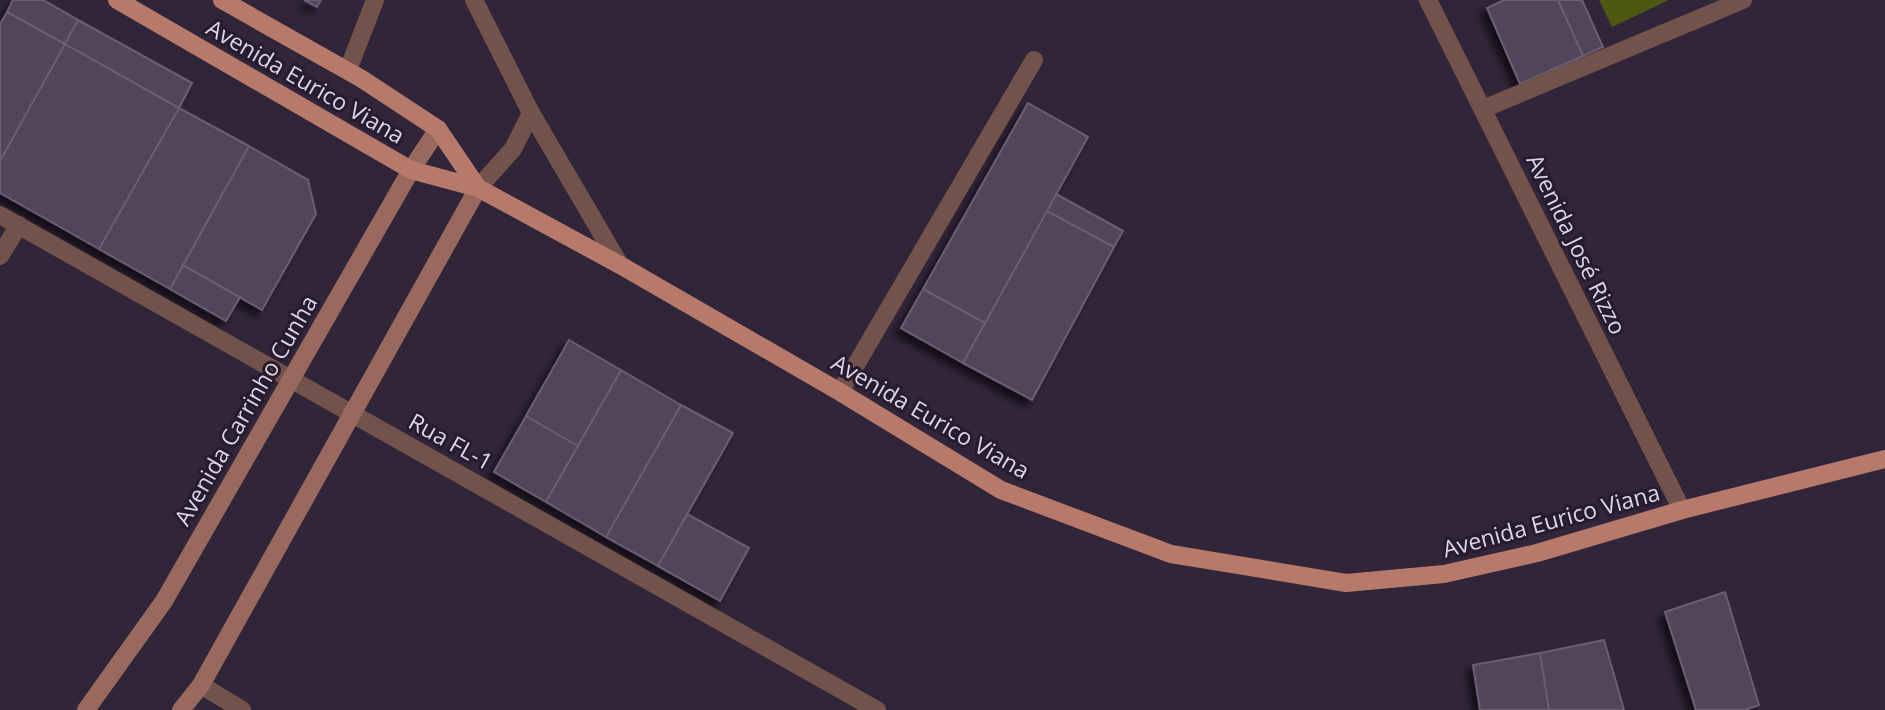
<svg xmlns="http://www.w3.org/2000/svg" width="1885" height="710" viewBox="0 0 1885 710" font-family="'Open Sans',sans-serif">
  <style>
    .green { fill: #4f5812 }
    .building { fill: #51445a; stroke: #6b5d75; stroke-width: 2; filter: url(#shadow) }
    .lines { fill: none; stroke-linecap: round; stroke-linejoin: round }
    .lane { stroke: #72534b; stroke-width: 18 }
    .street { stroke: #72534b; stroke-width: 18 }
    .secondary { stroke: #99695d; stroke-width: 18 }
    .primary { stroke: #b7796a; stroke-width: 18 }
    .labels { text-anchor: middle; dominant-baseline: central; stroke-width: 6; stroke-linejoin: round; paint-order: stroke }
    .street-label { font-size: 23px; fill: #dcd5e2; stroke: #271b2f }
  </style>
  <defs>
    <filter id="shadow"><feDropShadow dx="-6" dy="6" stdDeviation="3.5" flood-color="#0009"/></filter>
  </defs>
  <rect width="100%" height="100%" fill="#312539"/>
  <path class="green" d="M1599,0H1669L1612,27Z"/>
  <path class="building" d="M13,0H43L78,20L65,44L7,12Z
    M304,0H321L317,7Z
    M1504,0H1558L1583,56L1520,84L1487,8Z
    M1558,0H1582L1603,47L1583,56Z
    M7,12L65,44L0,161V24Z
    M78,20L192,83L179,108L65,44Z
    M65,44L179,108L99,249L0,193V161Z
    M1028,103L1088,137L985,323L923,289Z
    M179,108L249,146L170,289L99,249Z
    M249,146L308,180L316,214L262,310L183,265Z
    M1056,194L1123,231L1114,247L1047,211Z
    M1047,211L1114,247L1032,400L963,363Z
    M183,265L240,297L226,321L170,289Z
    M923,289L985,323L963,363L901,328Z
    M569,340L621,370L578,446L526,416Z
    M621,370L681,405L606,537L546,502Z
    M681,405L733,433L658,566L606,537Z
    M526,416L578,446L546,502L494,472Z
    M687,514L749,548L720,601L658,566Z
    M1725,592L1759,705L1744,710H1696L1665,612Z
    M1604,640L1624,710H1549L1540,653Z
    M1540,653L1549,710H1480L1473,665Z"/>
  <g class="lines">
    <path class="lane" d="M348,70L375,0
      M1483,109L1743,0
      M840,392L1034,60"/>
    <path class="street" d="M474,0L531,113L620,265
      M1428,0L1682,510
      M478,188L513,149L531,113
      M0,215L877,710
      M0,256L19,225
      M201,685L242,710"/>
    <path class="secondary" d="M86,710L164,601L411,170L438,129
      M181,710L201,685L478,188"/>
    <path class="primary" d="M117,0L411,170L478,188L620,265L840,392L1001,490L1171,554L1346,583L1444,574L1537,553L1682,510L1885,459
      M222,0L362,79L438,129L478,188"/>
  </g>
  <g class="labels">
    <g class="street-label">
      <text transform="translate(306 81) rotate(30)">Avenida Eurico Viana</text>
      <text transform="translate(1577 244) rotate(64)">Avenida José Rizzo</text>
      <text transform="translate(245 410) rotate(-60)">Avenida Carrinho Cunha</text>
      <text transform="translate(931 416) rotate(30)">Avenida Eurico Viana</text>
      <text transform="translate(451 441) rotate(29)">Rua FL-1</text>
      <text transform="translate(1551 520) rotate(-15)">Avenida Eurico Viana</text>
    </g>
  </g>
</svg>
